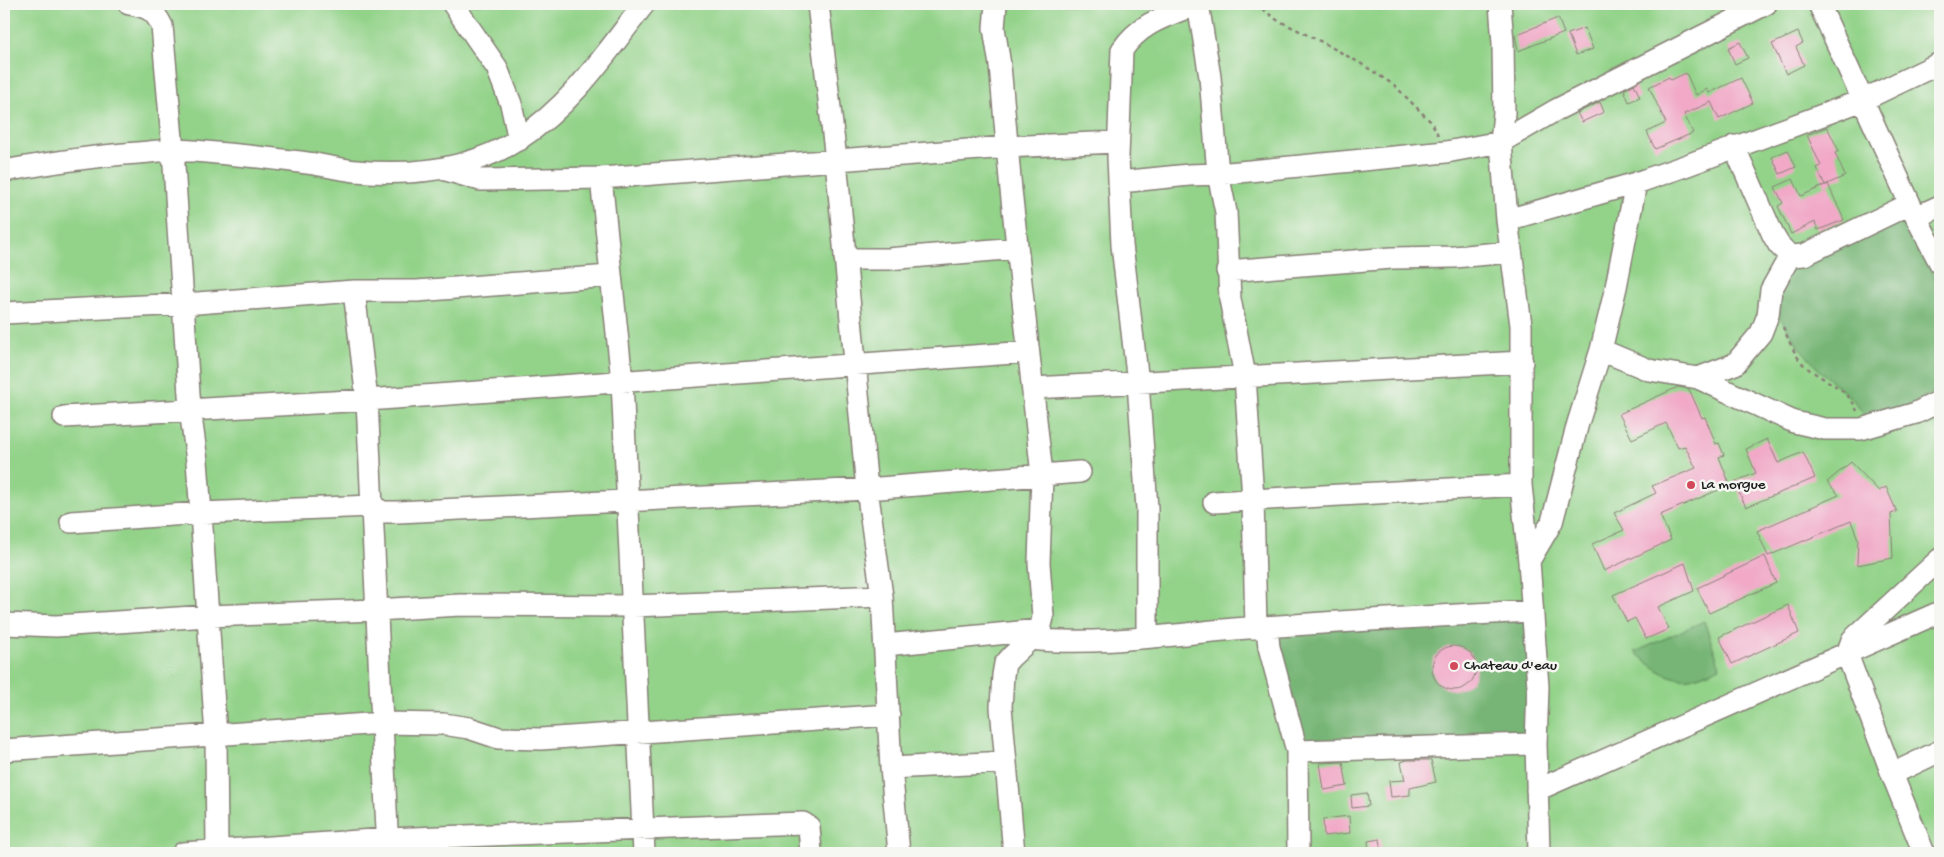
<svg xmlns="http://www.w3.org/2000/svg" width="1944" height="857" viewBox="0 0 1944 857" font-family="'Gochi Hand',sans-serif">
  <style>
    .green { fill: #93d389; stroke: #587852 }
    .forest { fill: #76b575; stroke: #496848 }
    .building { fill: #f1a9c7 }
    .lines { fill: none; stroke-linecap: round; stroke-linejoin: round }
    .minor-casing { stroke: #878076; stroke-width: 24 }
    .path { stroke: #878076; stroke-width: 2.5; stroke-dasharray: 4 4; stroke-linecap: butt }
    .minor { stroke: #fff; stroke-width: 21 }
    .poi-dot { fill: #d1495b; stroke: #f6f6f2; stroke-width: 2 }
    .labels { text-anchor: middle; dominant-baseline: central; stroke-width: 5; stroke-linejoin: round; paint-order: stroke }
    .poi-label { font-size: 15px; fill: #1c1c1c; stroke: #f6f6f2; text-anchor: start }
  </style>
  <rect width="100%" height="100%" fill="#f6f6f2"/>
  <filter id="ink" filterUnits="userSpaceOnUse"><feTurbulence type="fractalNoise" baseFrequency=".02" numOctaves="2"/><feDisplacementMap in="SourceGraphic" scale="10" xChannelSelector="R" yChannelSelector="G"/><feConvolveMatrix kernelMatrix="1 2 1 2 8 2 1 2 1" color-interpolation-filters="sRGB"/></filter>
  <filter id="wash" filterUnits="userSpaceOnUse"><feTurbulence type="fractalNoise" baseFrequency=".0096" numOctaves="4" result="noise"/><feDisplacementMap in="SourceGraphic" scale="20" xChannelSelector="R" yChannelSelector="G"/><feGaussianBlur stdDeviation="1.12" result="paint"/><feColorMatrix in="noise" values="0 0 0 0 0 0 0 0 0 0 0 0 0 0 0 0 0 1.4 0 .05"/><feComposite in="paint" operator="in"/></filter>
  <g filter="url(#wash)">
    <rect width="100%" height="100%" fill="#f2e5cf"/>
    <path class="green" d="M4,4H1940V853H4Z"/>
    <path class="forest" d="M1906,216L1940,289V388L1895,413L1868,421L1854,401L1818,369L1800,348L1779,316L1774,295L1789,272L1800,262Z
      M1528,616L1532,740L1300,747L1273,633Z
      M1704,621L1720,667C1711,671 1700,676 1690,678C1669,682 1650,665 1635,652Z"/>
    <g id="blocks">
      <path class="building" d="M1558,18L1564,33L1518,51L1515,35Z
        M1585,28L1593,49L1576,55L1568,34Z
        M1798,32L1803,43L1796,47L1804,65L1786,74L1772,44Z
        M1740,42L1748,58L1735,64L1728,48Z
        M1686,73L1696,95L1707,89L1709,93L1741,78L1753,103L1719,119L1711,102L1684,114L1693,133L1655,149L1647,132L1666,123L1649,87L1669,77L1671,80Z
        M1634,84L1640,97L1629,102L1624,90Z
        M1600,102L1604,112L1582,122L1577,113Z
        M1827,127L1839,151L1835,153L1845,176L1825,185L1817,168L1821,166L1807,135Z
        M1788,150L1796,167L1780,174L1772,157Z
        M1793,179L1801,196L1828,184L1844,220L1818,230L1815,222L1791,234L1778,206L1783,203L1775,187Z
        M1678,387L1689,389L1702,418L1705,417L1716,444L1719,443L1724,455L1719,457L1730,485L1660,515L1671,540L1604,571L1592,544L1624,530L1614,513L1656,493L1652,486L1696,468L1685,446L1678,448L1666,423L1632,439L1619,414Z
        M1767,439L1778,463L1803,452L1815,478L1746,507L1734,482L1756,473L1746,449Z
        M1851,462L1879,491L1886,487L1897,512L1891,514L1893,558L1857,565L1858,539L1851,521L1768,556L1757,531L1839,495L1827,482Z
        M1765,556L1776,583L1709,613L1697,588Z
        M1685,563L1694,591L1658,607L1669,629L1646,639L1635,618L1627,622L1613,595Z
        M1788,605L1799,633L1732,664L1719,637Z
        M1432 668a22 22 0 1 1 44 0a22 22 0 1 1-44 0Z
        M1407,760H1431L1436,782L1410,788V795L1391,797L1389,781L1405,780L1401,762Z
        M1343,762L1347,786L1324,790L1320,763Z
        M1367,793L1369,806L1352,808L1351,795Z
        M1349,816L1350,833L1324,836L1323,819Z
        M1380,839L1382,853H1369L1368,841Z"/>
    </g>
  </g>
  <g filter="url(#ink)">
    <use href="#blocks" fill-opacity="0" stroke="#878076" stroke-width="1"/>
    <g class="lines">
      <defs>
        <path id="minor" d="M129,4C147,7 154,9 162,26L173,150L190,409L197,461L201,513L216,736L217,851
          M453,4L497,68L511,104L519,140
          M818,4L836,160L867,489L882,596L891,768L899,853
          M996,4L994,28L1000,65L1011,190L1042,475L1039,563L1043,617L1040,630L1011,657L1005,664L1003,675L1001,707L1014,853
          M1198,4L1210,77L1218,174L1226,212L1230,299L1245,376L1253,499L1256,628
          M1500,4L1503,43L1504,113L1501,142L1507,220L1521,325V485L1529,561L1538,687L1536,744L1539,853
          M1819,4L1916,217L1940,263
          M1734,146L1773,235L1779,245L1790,256L1804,255L1910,204
          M446,170L480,180L601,178L1007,147L1117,142
          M4,171C48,163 93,156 138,153C151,152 163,150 176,150C217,152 259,157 300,162C319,164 337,169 356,171C412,176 471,170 519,139C571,106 607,52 644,4
          M601,178L622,381L644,853
          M1120,182L1189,175L1218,174L1446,152L1501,142L1556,110L1766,4
          M1916,217L1940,206
          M1507,220L1636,183L1682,167L1863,100L1940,63
          M845,259H888L1017,248
          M1227,271L1392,258L1454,257L1511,252
          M354,291L367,400L388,852
          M4,313L184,304L354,291H417L610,276
          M1601,350L1649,370L1698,378L1794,422L1825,429H1861L1916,413L1940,401
          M1698,378L1735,364L1761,333L1768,315L1771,290L1790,256
          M1033,388L1522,362
          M64,417L367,400L1028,352
          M1214,502L1521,485
          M71,522L201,513L372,506L383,512H398L867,489L1080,472
          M1529,561L1552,522L1578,423L1601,350L1616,287L1636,183
          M4,624L56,626L208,616L376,610L460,605L633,606L882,596
          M1267,628L1269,647L1297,751
          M1147,636V508L1138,383L1122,245L1118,157L1122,50C1141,22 1167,16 1197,4
          M1030,639C1095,646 1169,635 1234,629C1333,622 1433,616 1532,611
          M885,645L1040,630
          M4,750L382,723L443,724L469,728L499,738L541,739L889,715
          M891,768L1006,762
          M1892,774L1940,751
          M1537,790L1940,612
          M183,853L388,839L803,823L809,827L811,853
          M1298,853L1297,751L1536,744
          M1924,853L1892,774L1847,654L1852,640L1940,559"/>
      </defs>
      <use href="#minor" class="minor-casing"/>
      <path class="path" d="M1256,4L1277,20L1322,42L1360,63L1394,85L1432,123L1438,135
        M1783,327C1789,340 1794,355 1804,365C1821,381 1848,386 1857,411"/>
      <use href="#minor" class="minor"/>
    </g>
  </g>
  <g class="poi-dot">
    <circle cx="1691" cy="485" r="5"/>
    <circle cx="1454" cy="666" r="5"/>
  </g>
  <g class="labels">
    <g class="poi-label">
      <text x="1701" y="485">La morgue</text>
      <text x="1464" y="666">Chateau d'eau</text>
    </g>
  </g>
  <rect width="1944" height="857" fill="none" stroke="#f6f6f2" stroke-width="20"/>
</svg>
